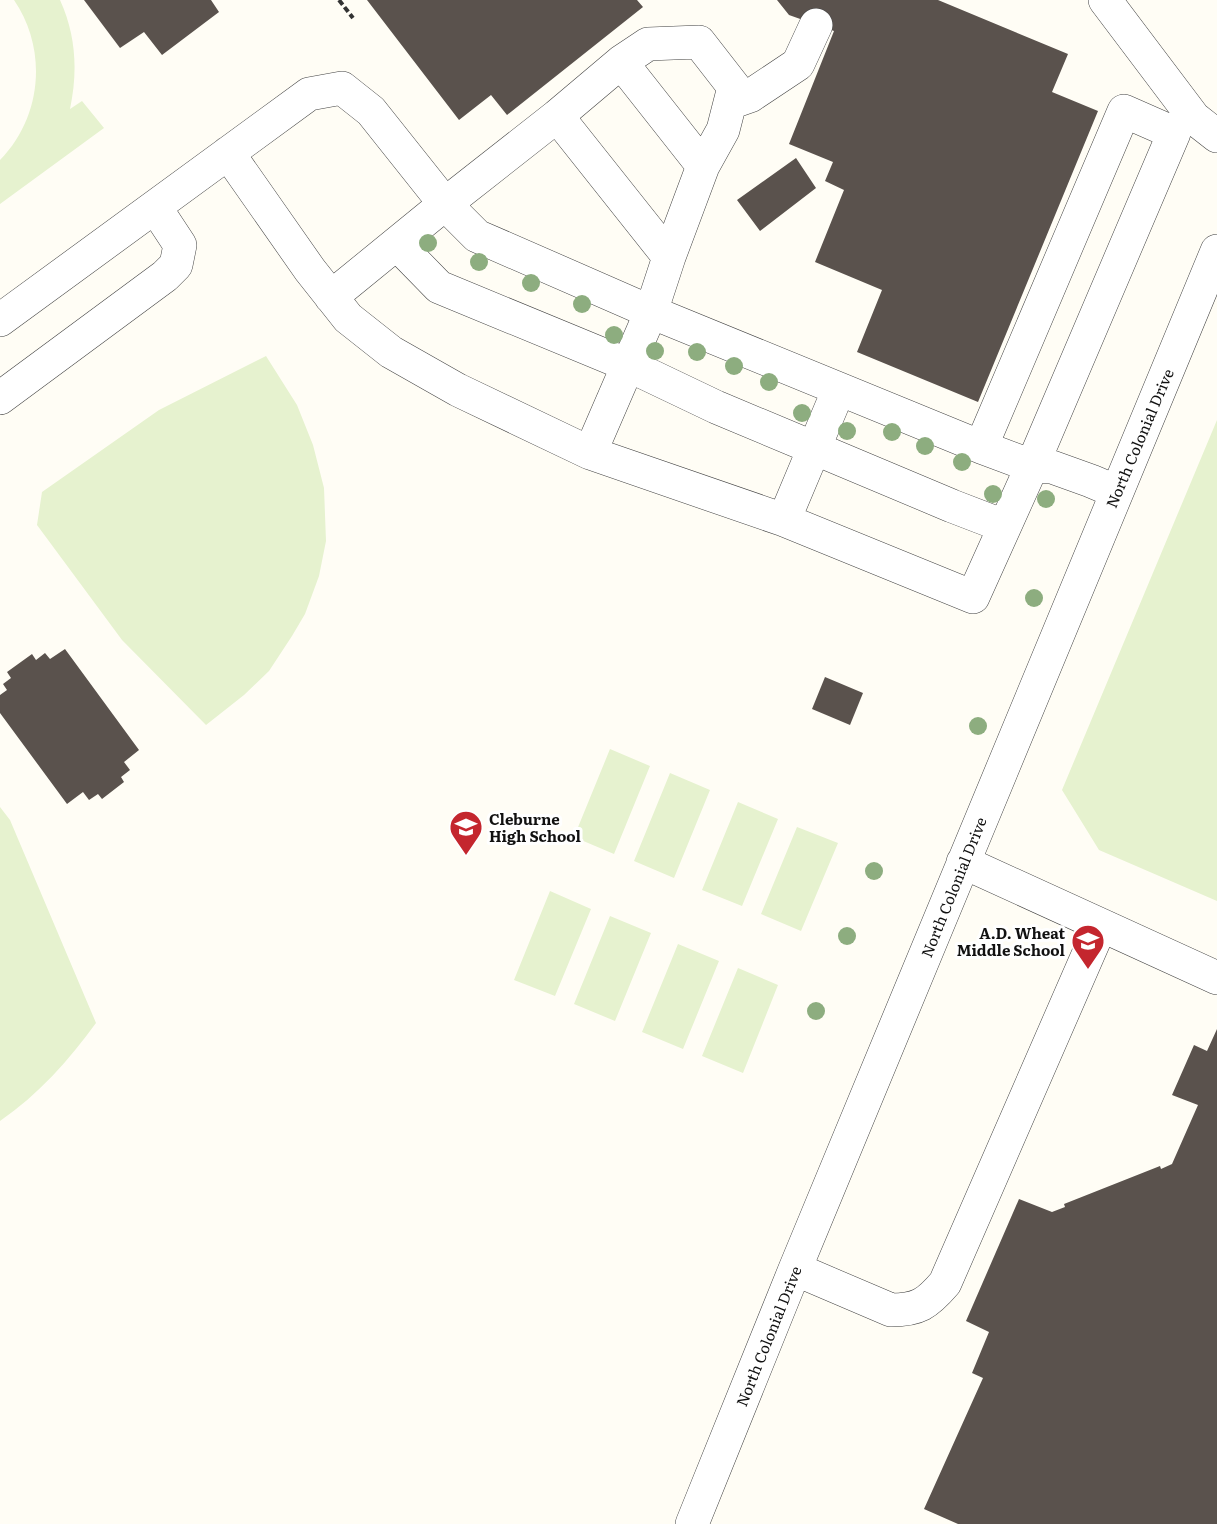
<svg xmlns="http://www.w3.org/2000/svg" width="1217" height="1524" viewBox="0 0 1217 1524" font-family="Literata,serif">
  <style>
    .pitch { fill: #e6f2cf }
    .building { fill: #5a524d }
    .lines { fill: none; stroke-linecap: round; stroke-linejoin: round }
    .minor-casing { stroke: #444; stroke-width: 34 }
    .path { stroke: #333; stroke-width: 4; stroke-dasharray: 6 3; stroke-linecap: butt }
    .minor { stroke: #fff; stroke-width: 33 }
    .tree { fill: #8dad7f }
    .labels { text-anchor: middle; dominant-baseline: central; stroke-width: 6; stroke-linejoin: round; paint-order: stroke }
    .street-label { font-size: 15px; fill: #111; stroke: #fff }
    .poi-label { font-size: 15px; font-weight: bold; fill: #111; stroke: #fff; text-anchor: start }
  </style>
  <rect width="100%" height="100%" fill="#fffdf5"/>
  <path class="pitch" d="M14,0H60C76,35 78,71 70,109L82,101L104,128L0,204V160C42,117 48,50 14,0Z
    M266,356L297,405L313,445L324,488L326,541L319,576L305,614L292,636L269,671L244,695L206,725L122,640L37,525L42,492L159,410Z
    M1217,420V901L1099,850L1062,790Z
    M610,749L650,766L614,854L574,837Z
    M670,773L710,790L674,878L634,861Z
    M738,802L778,819L742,906L702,890Z
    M0,807L10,820L96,1023C69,1060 38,1095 0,1121Z
    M797,827L838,843L801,931L761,914Z
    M550,891L591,909L555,996L514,980Z
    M610,916L651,933L615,1021L574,1004Z
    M678,944L719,961L683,1049L642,1032Z
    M738,968L778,985L743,1073L702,1056Z"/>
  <path class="building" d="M84,0H211L219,12L162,55L144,32L120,48Z
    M367,0H637L643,7L507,115L491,95L459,120Z
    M777,0H938L1068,54L1052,92L1098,111L978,402L857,352L882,290L815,262L844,190L825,181L833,162L789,144L834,31L789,15Z
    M796,158L816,188L760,231L737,200Z
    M65,649L139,750L124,762L130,770L121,777L124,782L102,799L98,794L89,800L83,792L67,804L0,713V695L7,690L3,684L11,678L7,672L32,654L36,660L45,653L50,659Z
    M825,677L863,693L850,725L812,709Z
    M1217,1029V1524H958L924,1509L983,1378L972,1373L989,1332L966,1321L1019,1199L1052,1212L1065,1207L1064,1204L1160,1166L1161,1169L1172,1164L1198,1105L1172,1095L1194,1045L1207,1051Z"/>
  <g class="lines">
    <defs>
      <path id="minor" d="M1105,0L1194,118L1217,136
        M621,62L648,44L699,42L734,87L723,130L703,166
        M730,103L750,96L798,64L816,25
        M557,116L621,62L703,166L669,257
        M228,153L310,270L348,318L391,352L458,390L590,453
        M397,244L439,287L628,365L716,407L814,448L952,506L1004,526
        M331,297L445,204L557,116L669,257L651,312L590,453L784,520L973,597L1032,466L1174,133L1124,111L981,447
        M0,320L309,94L342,88L371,111L445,204L477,236L651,312L981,447L1032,466L1052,467L1091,481L1117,492
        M0,398L165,276L176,265L180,245L155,207
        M784,520L839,389
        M963,862L1217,978
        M795,1269L891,1310C918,1310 927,1304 945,1283L1101,925
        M692,1524L795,1269L1217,251"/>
    </defs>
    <use href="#minor" class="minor-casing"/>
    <path class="path" d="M339,0L353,18"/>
    <use href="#minor" class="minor"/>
  </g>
  <g class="tree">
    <circle cx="428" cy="243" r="9"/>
    <circle cx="479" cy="262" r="9"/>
    <circle cx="531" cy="283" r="9"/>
    <circle cx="582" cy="304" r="9"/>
    <circle cx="614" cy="335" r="9"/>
    <circle cx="655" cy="351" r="9"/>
    <circle cx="697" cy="352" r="9"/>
    <circle cx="734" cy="366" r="9"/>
    <circle cx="769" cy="382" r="9"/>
    <circle cx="802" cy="413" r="9"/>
    <circle cx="847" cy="431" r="9"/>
    <circle cx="892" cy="432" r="9"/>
    <circle cx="925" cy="446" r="9"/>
    <circle cx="962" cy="462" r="9"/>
    <circle cx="993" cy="494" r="9"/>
    <circle cx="1046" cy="499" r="9"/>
    <circle cx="1034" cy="598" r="9"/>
    <circle cx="978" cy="726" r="9"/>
    <circle cx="874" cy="871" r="9"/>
    <circle cx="847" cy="936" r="9"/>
    <circle cx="816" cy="1011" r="9"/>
  </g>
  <defs>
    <symbol id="school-pin" viewBox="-11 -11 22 30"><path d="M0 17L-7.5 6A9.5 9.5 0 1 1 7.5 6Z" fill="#c4262e" stroke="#fff"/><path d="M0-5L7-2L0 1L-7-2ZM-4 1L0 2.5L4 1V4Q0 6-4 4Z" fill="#fff"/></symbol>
  </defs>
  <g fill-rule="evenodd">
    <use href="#school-pin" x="447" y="808" width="38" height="52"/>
    <use href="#school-pin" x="1069" y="922" width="38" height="52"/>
  </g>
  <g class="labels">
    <g class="street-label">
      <text transform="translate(1139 438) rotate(-67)">North Colonial Drive</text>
      <text transform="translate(953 887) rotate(-68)">North Colonial Drive</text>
      <text transform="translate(768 1336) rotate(-68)">North Colonial Drive</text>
    </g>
    <g class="poi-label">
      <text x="489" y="818">Cleburne<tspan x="489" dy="17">High School</tspan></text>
      <text x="1065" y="932" text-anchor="end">A.D. Wheat<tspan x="1065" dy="17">Middle School</tspan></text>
    </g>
  </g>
</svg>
